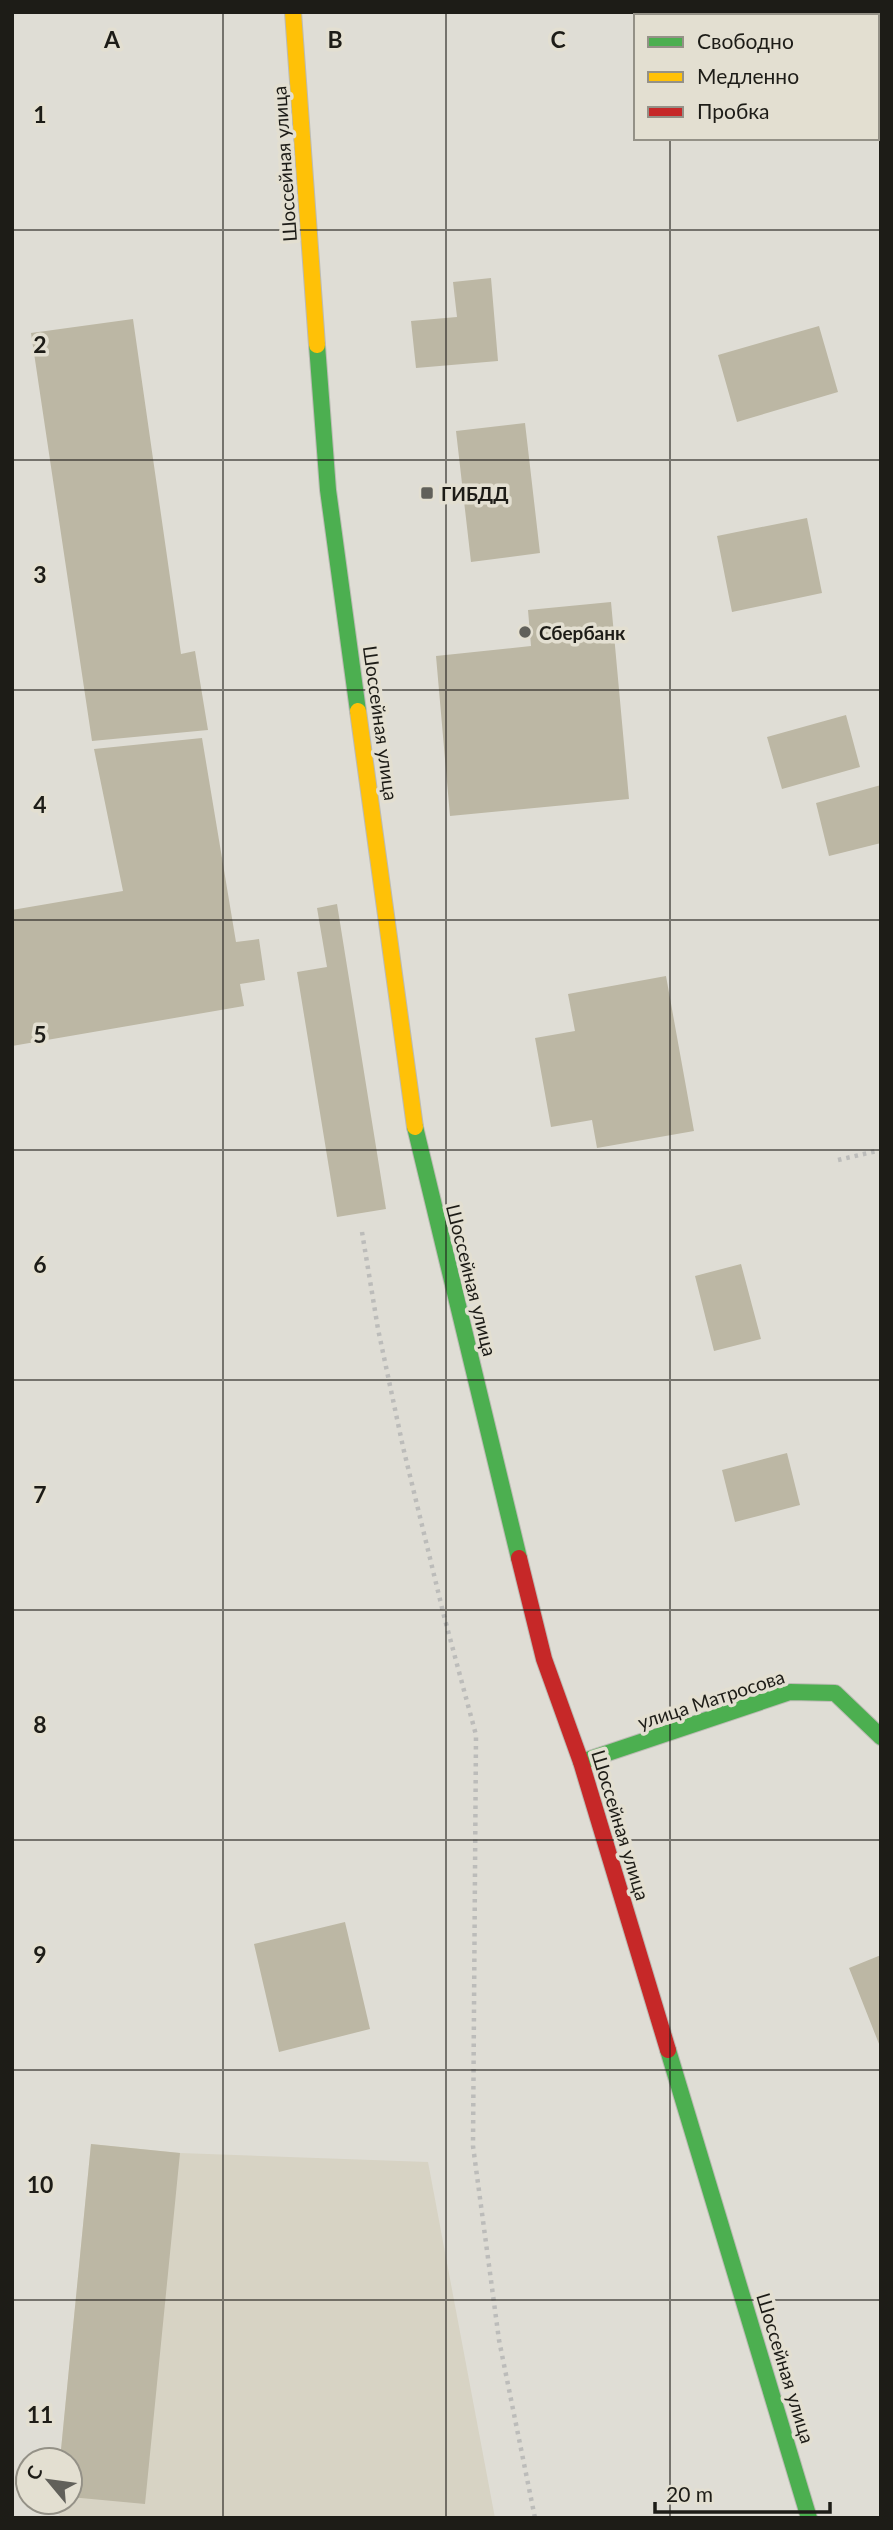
<svg xmlns="http://www.w3.org/2000/svg" width="893" height="2530" viewBox="0 0 893 2530" font-family="Lato,sans-serif">
  <style>
    .built { fill: #d7d3c4 }
    .building { fill: #bcb7a4 }
    .lines { fill: none; stroke-linecap: round; stroke-linejoin: round }
    .fast-casing { stroke: #bcbbb4; stroke-width: 18 }
    .slow-casing { stroke: #bcbbb4; stroke-width: 18 }
    .jam-casing { stroke: #bcbbb4; stroke-width: 18 }
    .path { stroke: #bcbcba; stroke-width: 4.5; stroke-dasharray: 3.5 5; stroke-linecap: butt }
    .fast { stroke: #4caf50; stroke-width: 16 }
    .slow { stroke: #ffc107; stroke-width: 16 }
    .jam { stroke: #c62828; stroke-width: 16 }
    .grid { fill: none; stroke: #1d1c17; stroke-width: 2; stroke-opacity: 0.55 }
    .poi-dot { fill: #61605a; stroke: #e3dfd1; stroke-width: 2.5 }
    .labels { text-anchor: middle; dominant-baseline: central; stroke-width: 7; stroke-linejoin: round; paint-order: stroke }
    .street-label { font-size: 19px; fill: #1d1c17; stroke: #e3dfd1 }
    .poi-label { font-size: 19px; font-weight: bold; fill: #1d1c17; stroke: #e3dfd1; text-anchor: start }
    .grid-label { font-size: 23px; text-anchor: middle; font-weight: bold; fill: #1d1c17; stroke: #e3dfd1; stroke-width: 7; stroke-linejoin: round; paint-order: stroke }
  </style>
  <rect width="100%" height="100%" fill="#dfddd5"/>
  <path class="built" d="M91,2144L180,2153L428,2162L495,2518H60L57,2502H70V2460H60Z"/>
  <path class="building" d="M491,278L498,361L416,368L411,321L457,317L453,282Z
    M133,319L181,654L195,651L208,730L92,741L31,333Z
    M819,326L838,392L737,422L718,355Z
    M525,423L540,553L471,562L456,431Z
    M807,518L822,593L732,612L717,536Z
    M611,602L629,799L450,816L436,656L531,646L528,610Z
    M846,715L860,767L782,789L767,737Z
    M202,738L236,942L259,939L265,980L240,984L244,1006L12,1046V910L123,891L94,749Z
    M881,785V843L829,856L816,803Z
    M337,904L386,1209L337,1217L297,972L327,967L317,908Z
    M666,976L694,1131L597,1148L592,1120L551,1127L535,1038L575,1031L568,994Z
    M741,1264L761,1339L714,1351L695,1276Z
    M787,1453L800,1505L735,1522L722,1470Z
    M345,1922L370,2029L279,2052L254,1944Z
    M881,1955V2049L849,1968Z
    M91,2144L180,2153L145,2504L70,2497V2460H60Z"/>
  <g class="lines">
    <defs>
      <path id="fast" d="M317,345L328,490L358,711
        M415,1127L519,1558
        M581,1762L790,1692L835,1693L881,1737
        M668,2050L809,2518"/>
      <path id="slow" d="M293,12L317,345
        M358,711L415,1127"/>
      <path id="jam" d="M519,1558L544,1659L581,1762L668,2050"/>
    </defs>
    <use href="#fast" class="fast-casing"/>
    <use href="#slow" class="slow-casing"/>
    <use href="#jam" class="jam-casing"/>
    <path class="path" d="M838,1160L881,1150
      M362,1232L378,1329L403,1447L444,1616L476,1735L473,2146L499,2340L535,2518"/>
    <use href="#fast" class="fast"/>
    <use href="#slow" class="slow"/>
    <use href="#jam" class="jam"/>
  </g>
  <path class="grid" d="M223,12V2518M446,12V2518M670,12V16M670,138V2518M12,230H881M12,460H881M12,690H881M12,920H881M12,1150H881M12,1380H881M12,1610H881M12,1840H881M12,2070H881M12,2300H881"/>
  <g class="poi-dot">
    <rect x="420" y="486" width="14" height="14" rx="3.5"/>
    <circle cx="525" cy="632" r="7"/>
  </g>
  <g class="labels">
    <g class="street-label">
      <text transform="translate(284 164) rotate(-94)">Шоссейная улица</text>
      <text transform="translate(381 723) rotate(82)">Шоссейная улица</text>
      <text transform="translate(472 1280) rotate(76)">Шоссейная улица</text>
      <text transform="translate(711 1699) rotate(-18)">улица Матросова</text>
      <text transform="translate(621 1825) rotate(73)">Шоссейная улица</text>
      <text transform="translate(786 2368) rotate(73)">Шоссейная улица</text>
    </g>
    <g class="poi-label">
      <text x="441" y="493">ГИБДД</text>
      <text x="539" y="632">Сбербанк</text>
    </g>
  </g>
  <g class="grid-label">
    <text x="112" y="48">A</text>
    <text x="335" y="48">B</text>
    <text x="558" y="48">C</text>
    <text x="40" y="123">1</text>
    <text x="40" y="353">2</text>
    <text x="40" y="583">3</text>
    <text x="40" y="813">4</text>
    <text x="40" y="1043">5</text>
    <text x="40" y="1273">6</text>
    <text x="40" y="1503">7</text>
    <text x="40" y="1733">8</text>
    <text x="40" y="1963">9</text>
    <text x="40" y="2193">10</text>
    <text x="40" y="2423">11</text>
  </g>
  <rect width="893" height="2530" fill="none" stroke="#1d1c17" stroke-width="28"/>
  <rect x="634" y="14" width="245" height="126" fill="#e3dfd1" stroke="#949187" stroke-width="2"/>
  <rect x="648" y="37" width="35" height="10" fill="#4caf50" stroke="#949187" stroke-width="2"/>
  <text x="697" y="49" font-size="21" fill="#1d1c17">Свободно</text>
  <rect x="648" y="72" width="35" height="10" fill="#ffc107" stroke="#949187" stroke-width="2"/>
  <text x="697" y="84" font-size="21" fill="#1d1c17">Медленно</text>
  <rect x="648" y="107" width="35" height="10" fill="#c62828" stroke="#949187" stroke-width="2"/>
  <text x="697" y="119" font-size="21" fill="#1d1c17">Пробка</text>
  <g transform="translate(49 2481) rotate(299)"><circle r="33" fill="#e3dfd1" stroke="#949187" stroke-width="2"/>
  <path d="M0-5L12 26L0 18L-12 26Z" fill="#61605a"/>
  <text y="-10" font-size="19" font-weight="bold" text-anchor="middle" fill="#1d1c17">С</text>
  </g>
  <path d="M655 2502v10h175v-10" fill="none" stroke="#1d1c17" stroke-width="3.5"/>
  <text x="666" y="2502" font-size="21" fill="#1d1c17" stroke="#e3dfd1" stroke-width="5" paint-order="stroke">20 m</text>
</svg>
